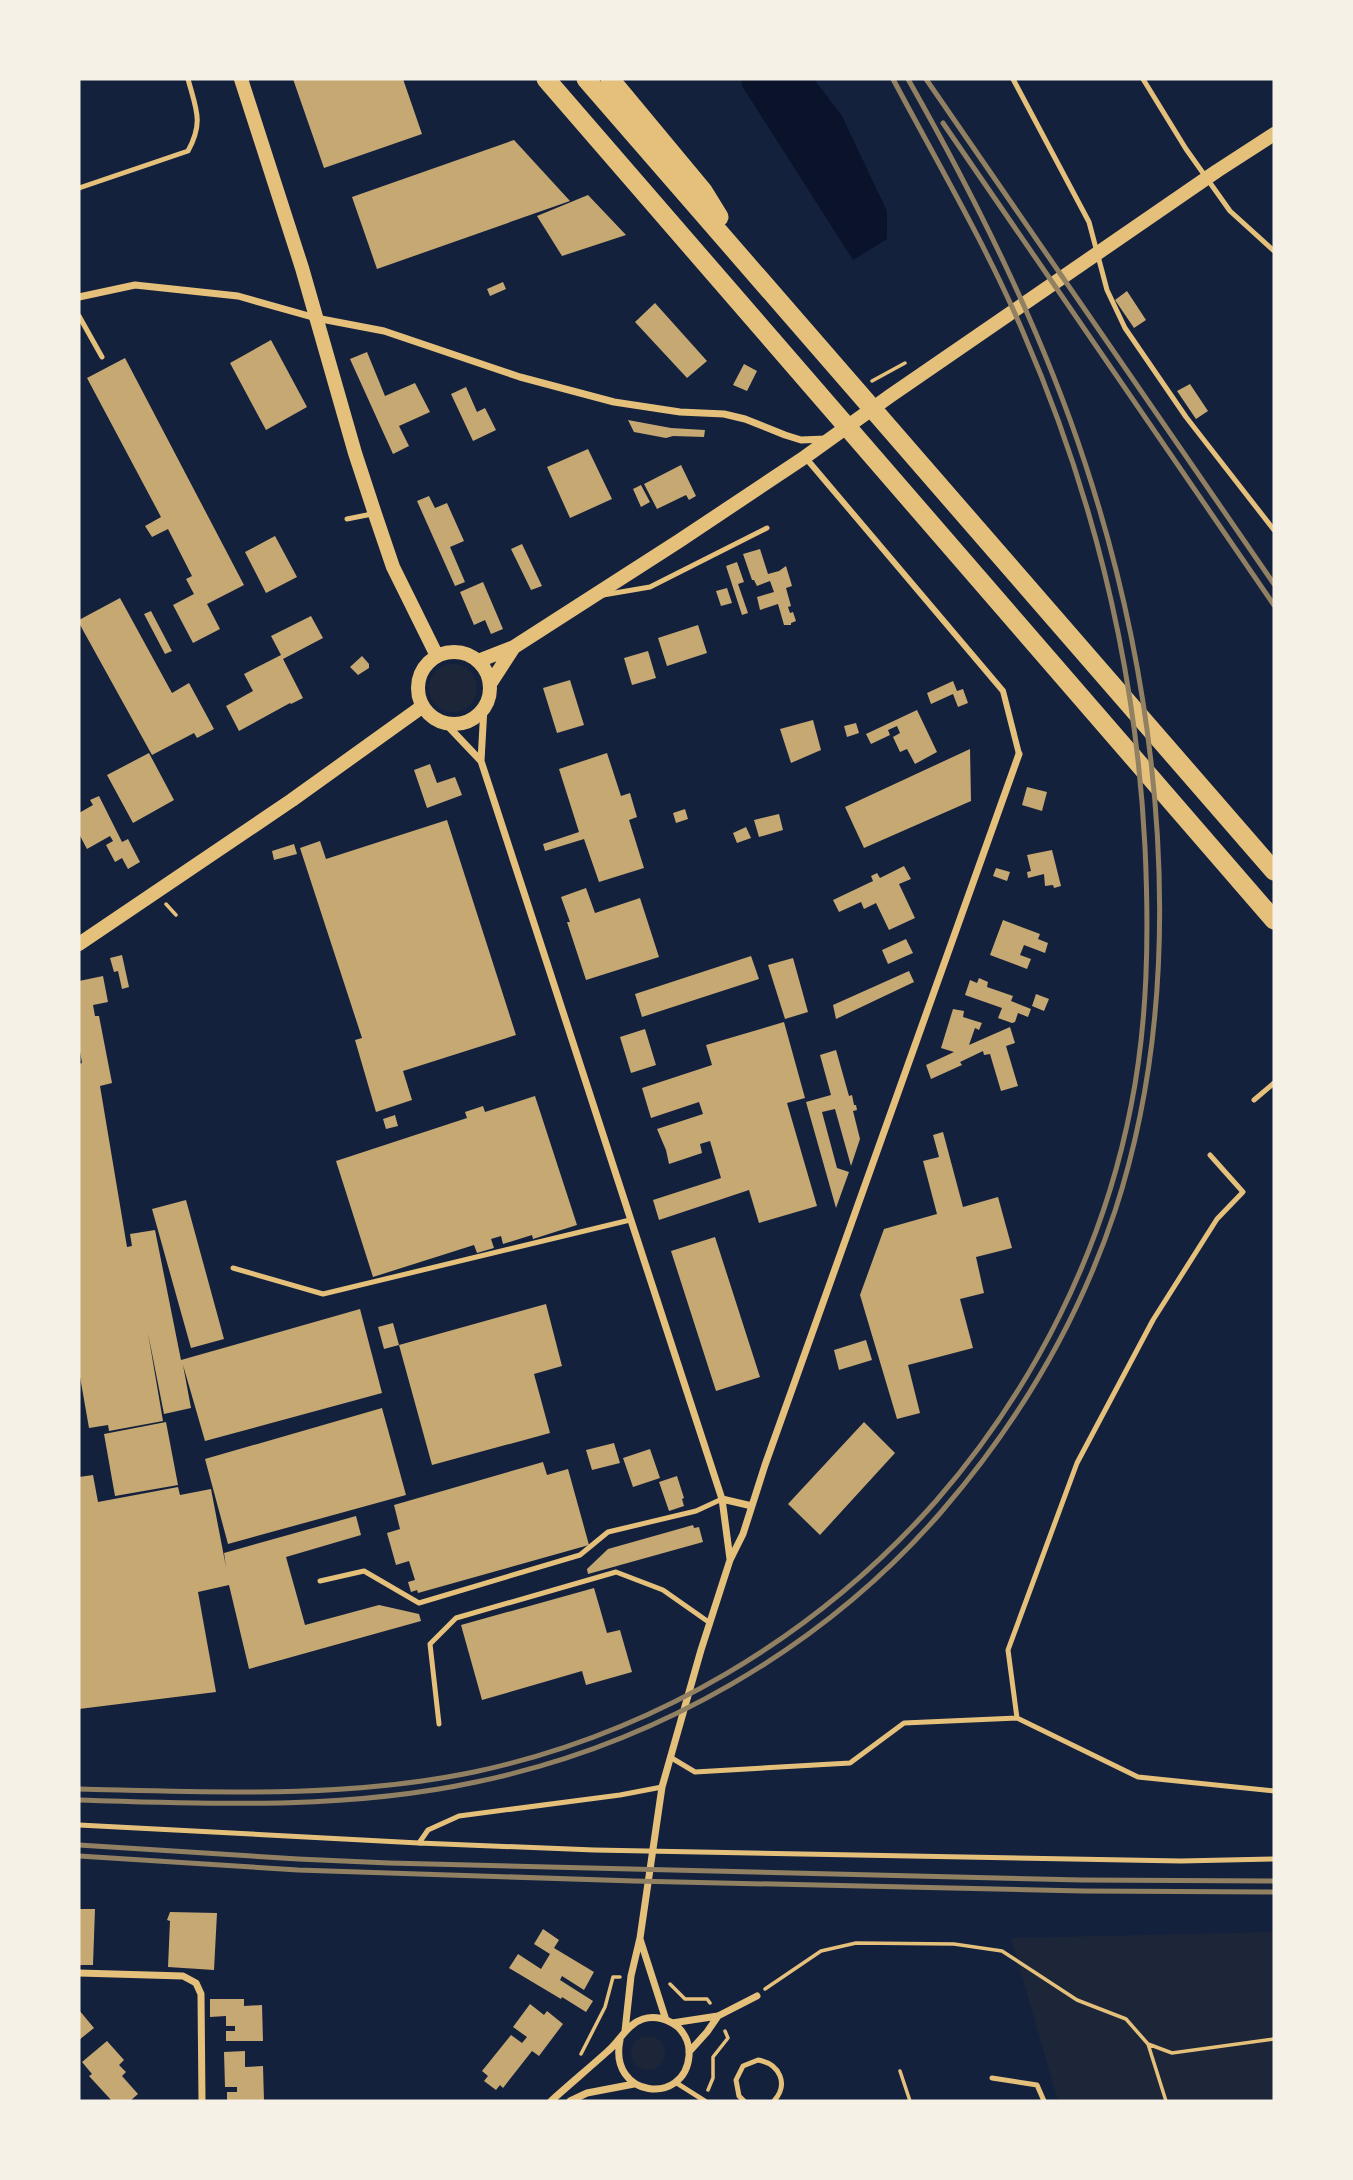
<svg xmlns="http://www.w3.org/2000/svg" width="1353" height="2180" viewBox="0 0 1353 2180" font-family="Montserrat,sans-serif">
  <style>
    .green { fill: #1d2539 }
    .water { fill: #0b132b }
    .building { fill: #c6a872 }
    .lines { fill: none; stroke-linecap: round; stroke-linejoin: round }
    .path { stroke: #e5c07b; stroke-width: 3.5 }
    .service { stroke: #e5c07b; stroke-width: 5 }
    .pedestrian { stroke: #e5c07b; stroke-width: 6 }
    .minor { stroke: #e5c07b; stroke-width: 7 }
    .secondary { stroke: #e5c07b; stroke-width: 14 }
    .trunk { stroke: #e5c07b; stroke-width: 19 }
    .rail { stroke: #918062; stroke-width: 5 }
  </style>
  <rect width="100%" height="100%" fill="#14213d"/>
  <path class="green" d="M429 688a24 24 0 1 1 48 0a24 24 0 1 1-48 0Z
    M1274,1932V2101H1058L1011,1938Z
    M631 2053a17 17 0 1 1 34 0a17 17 0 1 1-34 0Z"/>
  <path class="water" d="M741,79H814L842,116L887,211V239L853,260L742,86Z"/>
  <path class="building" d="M293,79H403L422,134L324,168Z
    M514,140L570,201L377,269L352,197Z
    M588,195L626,235L562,256L537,216Z
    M503,282L506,289L490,296L487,289Z
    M1127,291L1146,320L1134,328L1115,300Z
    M655,303L707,361L687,378L635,322Z
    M271,340L307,407L266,430L230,363Z
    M367,352L385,396L415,383L430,412L399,426L409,446L393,454L350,359Z
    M125,358L244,585L207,604L220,629L193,643L173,605L194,594L186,579L192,576L168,529L152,537L145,526L161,517L87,378Z
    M744,364L757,371L747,391L733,385Z
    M1190,384L1208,411L1196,419L1177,391Z
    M466,387L477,412L485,408L496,430L473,441L451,394Z
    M628,420L671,428L705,430L704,437L673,436L666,438L634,432Z
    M588,449L612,499L570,518L547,467Z
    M681,465L696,496L689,500L686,495L657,509L644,484Z
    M641,485L650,502L641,507L633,489Z
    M429,496L435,508L447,503L464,541L450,547L465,582L455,586L417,501Z
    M275,536L297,577L266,593L245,552Z
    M522,544L542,586L531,590L511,549Z
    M760,549L768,574L779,571L786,566L792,586L786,588L791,606L788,607L790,613L793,612L796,621L791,623V625H784L778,604L760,610L757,597L774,592L770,581L757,586L754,580H752L743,554Z
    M737,562L744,582L738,584L748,613L742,615L726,566Z
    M483,582L503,629L491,634L485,620L474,625L460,592Z
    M727,588L732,603L721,606L716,591Z
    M120,598L172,693L189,683L214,729L197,738L194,733L152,755L79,623V620Z
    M151,611L172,651L165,654L144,614Z
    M311,616L323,638L283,659L303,698L291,704L290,703L239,731L226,706L253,691L244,674L281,655L271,636Z
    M698,625L707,653L667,666L658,638Z
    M648,651L656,678L632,685L624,658Z
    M362,656L369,664V668L358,675L350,667Z
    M570,680L584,725L557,733L543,688Z
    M953,681L957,691L963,689L968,703L958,707L953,694L931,704L927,693Z
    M917,710L937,752L915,764L907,749L900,752L893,737L900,733L897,726L888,730L890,735L871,744L866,734Z
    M813,720L821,750L791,763L780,729Z
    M856,723L859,733L847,737L844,726Z
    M970,749L971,801L864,848L845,807Z
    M149,753L174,800L133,823L107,775Z
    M607,753L621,796L630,793L637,817L629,820L644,868L599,882L584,839L545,851L543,844L579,832L559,769Z
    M430,764L437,783L455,777L462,795L427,808L414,770Z
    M1027,787L1047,792L1042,811L1022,805Z
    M99,796L122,842L128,839L140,862L128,869L122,858L115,862L106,845L113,841L110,836L87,849L79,834V813L93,805L90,800Z
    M685,809L688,819L676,823L673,813Z
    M779,814L783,830L759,837L754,820Z
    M447,820L516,1035L403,1071L412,1100L376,1112L355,1040L362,1038L300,848L320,841L326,859Z
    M746,827L751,838L737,843L733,833Z
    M294,844L297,854L274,860L272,851Z
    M1052,850L1061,886L1054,888L1053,885L1045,886L1044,874L1028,878L1027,872L1031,871L1027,855Z
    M904,866L911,879L899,884L915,918L889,930L876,903L864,909L861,902L839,912L833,900L873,881L871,876L877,873L880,878Z
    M996,868L1010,872L1007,881L993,876Z
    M586,888L595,913L640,898L659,957L586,980L567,922H570L561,897Z
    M1003,920L1040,934L1038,939L1048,943L1045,953L1024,945L1020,955L1031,959L1027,969L990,955Z
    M906,939L913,953L888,964L882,950Z
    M122,955L129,987L122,989L118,971L114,972L110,958Z
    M751,956L759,979L642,1017L635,994Z
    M793,958L808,1012L785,1019L768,965Z
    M909,971L914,982L836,1019L833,1005Z
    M103,976L108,1002L93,1005L95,1016H99L112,1083L100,1086L127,1247L132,1246L130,1234L155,1230L181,1360L360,1309L382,1393L205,1441L183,1365L191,1408L164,1414L148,1333L163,1421L109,1431L108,1425L89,1428L79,1371V1064L82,1063L79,1046V981Z
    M979,978L988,982L987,987L1013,996L1011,1001L1031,1009L1028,1017L1018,1013L1015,1022L1012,1023L998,1018L1002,1008L965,995L970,980L977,983Z
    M1036,994L1049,999L1044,1011L1032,1006Z
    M953,1009L964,1011L963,1017L982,1023L979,1030L975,1028L969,1045L1010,1027L1015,1043L1006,1046L1018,1086L1001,1091L990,1054L984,1055L983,1051L960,1062L962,1065L931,1079L926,1065L954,1052L941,1048Z
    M784,1022L805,1098L787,1103L817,1206L759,1223L749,1190L659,1220L653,1200L721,1178L710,1141L700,1144L702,1153L669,1164L666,1150L657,1129L703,1114L699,1102L651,1118L642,1088L712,1065L706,1045Z
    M645,1029L656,1065L631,1073L620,1037Z
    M836,1050L849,1096L852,1095L854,1105H856L857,1110L853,1111L860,1139L851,1166L835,1109L822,1112L837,1168L849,1172L836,1208L806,1102L831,1095L820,1055Z
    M535,1096L577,1225L533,1239L532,1235L503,1244L501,1236L491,1239L494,1248L477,1253L474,1245L373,1277L336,1161L467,1118L465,1112L483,1106L485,1112Z
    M395,1115L398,1126L386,1129L383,1119Z
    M943,1132L963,1207L998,1197L1012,1248L976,1257L984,1293L960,1299L973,1348L908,1365L920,1413L897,1419L860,1295L884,1229L937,1214L923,1161L939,1157L933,1135Z
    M186,1200L224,1339L191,1348L152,1209Z
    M715,1237L760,1377L716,1391L671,1251Z
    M546,1304L562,1366L534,1374L550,1433L432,1465L399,1345Z
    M393,1323L399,1345L384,1349L378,1327Z
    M866,1340L872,1360L839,1370L834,1350Z
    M382,1408L406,1495L228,1544L205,1459Z
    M166,1422L178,1485L115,1496L104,1434Z
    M864,1422L895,1453L820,1535L788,1504Z
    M614,1443L620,1463L592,1470L586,1450Z
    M650,1449L660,1478L633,1487L623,1458Z
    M543,1462L547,1475L568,1469L589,1545L418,1593L417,1590L411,1592L408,1582L415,1580L409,1561L396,1565L387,1533L400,1529L394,1505Z
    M93,1475L98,1502L178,1487L180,1495L211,1489L226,1567L224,1553L356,1516L361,1535L286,1557L305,1625L379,1605L419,1614L421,1621L249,1669L229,1585L198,1592L216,1692L79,1709V1477Z
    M677,1476L684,1498L682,1499L684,1506L669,1511L659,1482Z
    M693,1525L694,1528L699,1527L703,1542L588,1574L587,1569L608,1549Z
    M594,1588L607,1633L620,1630L632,1672L586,1685L582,1671L482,1700L461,1625Z
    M79,1909H95L93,1965H79Z
    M170,1912L217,1913L214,1970L168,1967L170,1921L167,1920Z
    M543,1929L559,1940L554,1948L594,1972L584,1990L562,1976L560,1980L593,2001L586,2012L562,1997L561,1999L509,1968L518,1954L541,1969L550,1954L534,1944Z
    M210,1999H244V2006L262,2005L263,2041H226V2031H235V2026H226V2016L210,2017Z
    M530,2004L544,2015L547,2011L563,2024L539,2056L532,2051L503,2088L500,2085L496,2090L484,2081L488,2076L482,2071L511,2035L522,2043L527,2037L513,2027Z
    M79,2010L94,2028L79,2040Z
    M107,2041L124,2060L119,2065L126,2072L122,2076L138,2094L130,2101H112L89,2076L92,2074L82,2062Z
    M245,2051V2067L263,2066L264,2101H227V2092H237V2087H225L224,2052Z"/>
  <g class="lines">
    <path class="path" d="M872,381L905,363
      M166,904L176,915
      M670,1984L685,1999H707L710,2003
      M765,1989L821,1951L856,1943L954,1944L1002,1951L1077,2000L1126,2019L1148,2044L1172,2053L1274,2039
      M1148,2044L1166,2101
      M581,2054L605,2007L613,1977H620
      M900,2071L910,2101
      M708,2090L713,2078V2057L728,2038L725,2031"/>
    <path class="service" d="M1013,79L1089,222L1107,290L1125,328L1186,417L1274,530
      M1143,79L1186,149L1230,211L1274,251
      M79,188L188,151C204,122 196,109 188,79
      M79,316L102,357
      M347,519L372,514
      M603,595L650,587L767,528
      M1254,1100L1274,1083
      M233,1268L323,1294L630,1220
      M320,1581L364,1571L419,1603L580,1555L608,1532L696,1511L722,1499
      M1017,1718L1008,1650L1077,1463L1153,1320L1217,1219L1243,1192L1210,1155
      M439,1724L430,1644L456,1618L616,1572L663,1590L710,1623
      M670,1757L695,1772L850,1763L904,1723L1017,1718L1138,1777L1274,1791
      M79,1825L419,1843L594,1850L1181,1861L1274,1859
      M419,1843L428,1830L459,1816L620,1795L662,1787
      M992,2078L1037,2085L1044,2101
      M675,2082L705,2101
      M744,2101L739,2096L736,2080L743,2066L758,2060C780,2064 789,2084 774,2101"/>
    <path class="pedestrian" d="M805,457L1003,691L1019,754"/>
    <path class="minor" d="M79,297L135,285L238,296L316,318L384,331L520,377L614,402L680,412L724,414L745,419L785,435L801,440L826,439
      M444,722L481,761L722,1499L730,1559
      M481,761L484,707
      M722,1499L752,1506
      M640,1939L666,2020
      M79,1973L183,1976L196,1983L201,1994L202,2101
      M672,2023L718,2016L757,1996
      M625,2031L631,1976L640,1938L662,1787L701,1650L730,1560L743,1534L765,1465L1019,754
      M689,2052L707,2032L718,2016
      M551,2101C570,2084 589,2068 608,2051C620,2041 627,2024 643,2019C655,2015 668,2019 678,2027C686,2035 690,2046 689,2056C685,2106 608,2098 620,2040
      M570,2101L587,2093L634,2084"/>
    <path class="secondary" d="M241,79L302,268L355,453L375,514L393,567L437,656
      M418 688a36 36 0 1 1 72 0a36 36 0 1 1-72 0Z
      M478,661L514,647L679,541L805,457L890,396L1217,171L1274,134
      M490,684L514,647
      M79,944L292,800L423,706"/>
    <path class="trunk" d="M546,79L1274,920
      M586,79L1274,871
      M610,79L703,191L719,217"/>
    <path class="rail" d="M926,79L1274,584
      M943,123L1274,605
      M79,1789C210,1792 344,1799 474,1772C652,1734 815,1638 936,1501C1033,1390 1103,1251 1131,1106C1148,1021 1149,934 1145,847C1136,668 1094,496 1023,332C986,245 937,162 893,79
      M79,1800C211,1804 345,1810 476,1782C654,1745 823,1649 942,1511C1018,1423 1078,1322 1115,1211C1192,976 1161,694 1085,463C1041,329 977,201 908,79
      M79,1845L298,1859L389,1863L1082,1880L1274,1881
      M79,1856L298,1870L634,1881L1083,1891L1274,1892"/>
  </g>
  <rect width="1353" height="2180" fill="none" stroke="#f6f1e7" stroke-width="161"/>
</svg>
